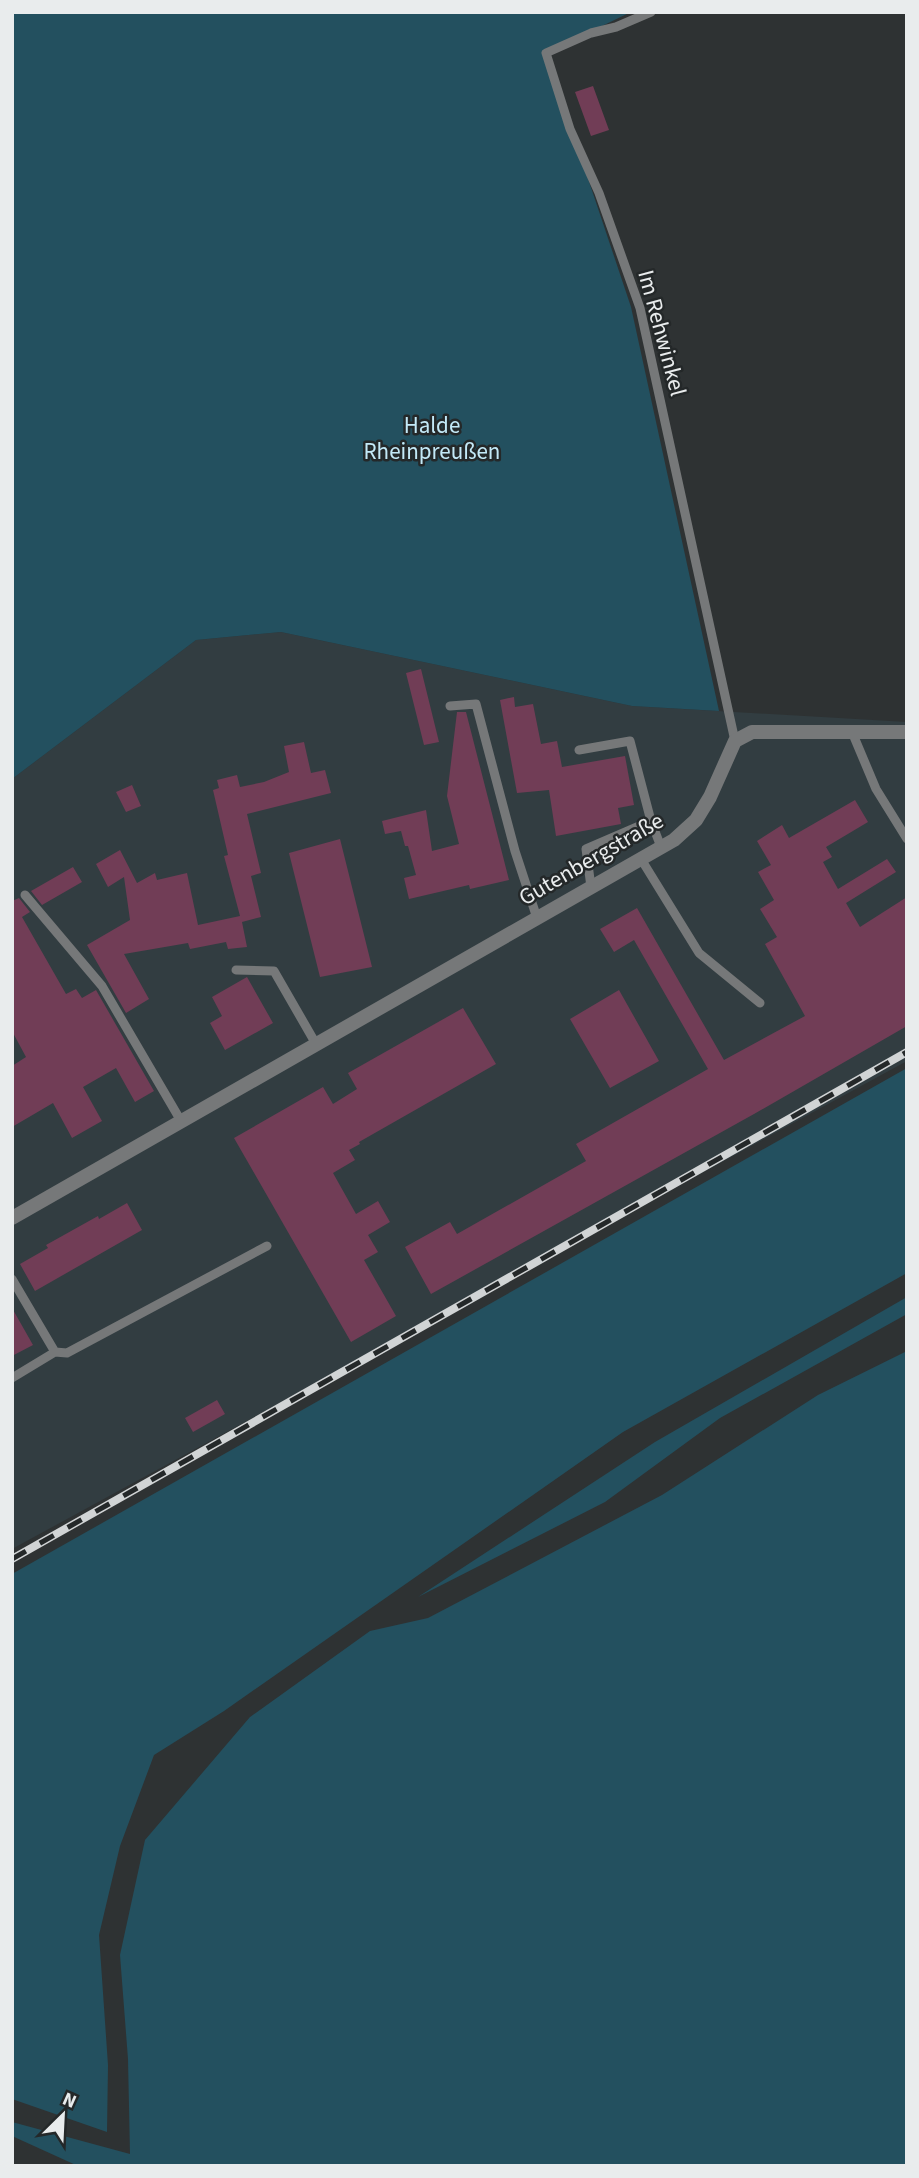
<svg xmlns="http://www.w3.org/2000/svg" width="919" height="2178" viewBox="0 0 919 2178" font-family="'Source Sans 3',sans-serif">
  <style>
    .built { fill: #323d41 }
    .green { fill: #23505f }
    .building { fill: #713d56 }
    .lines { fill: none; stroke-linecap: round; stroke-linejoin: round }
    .lane { stroke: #767879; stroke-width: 9 }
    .street { stroke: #767879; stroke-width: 14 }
    .rail-casing { stroke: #d1d4d5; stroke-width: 8 }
    .rail { stroke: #242829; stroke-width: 5; stroke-dasharray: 16; stroke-linecap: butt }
    .labels { text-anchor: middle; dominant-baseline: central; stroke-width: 5; stroke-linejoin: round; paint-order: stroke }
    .street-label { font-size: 23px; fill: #e9eced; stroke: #242829 }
    .park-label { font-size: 23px; fill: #c3e9f7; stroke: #242829 }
  </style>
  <rect width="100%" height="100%" fill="#2e3233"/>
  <path class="built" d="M281,632L632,706L907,722V1061L12,1549V779L196,640Z"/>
  <path class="green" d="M12,12H631L546,53L631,307L719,711L632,706L281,632L196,640L12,779Z
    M907,1068V1273L623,1432L224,1711L154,1755L120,1846L99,1935L108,2065L107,2132L12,2099V1574Z
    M907,1297V1314L720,1418L605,1502L418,1597L655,1442Z
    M907,1351V2166H78L12,2136V2122L130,2154L128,2059L120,1955L145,1840L250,1717L370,1631L428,1618L662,1495L818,1395Z"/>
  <path class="building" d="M593,86L609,130L591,136L575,92Z
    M421,669L439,742L424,745L406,673Z
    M514,697L515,707L533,704L541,744L557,741L562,767L625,756L634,805L618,808L621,824L556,836L549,790L517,793L500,700Z
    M457,712H466L509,880L470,889L469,885L409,899L404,878L416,875L408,846H405L401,831L385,834L382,821L426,810L432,851L459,844L447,796Z
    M304,742L311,773L325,770L331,793L247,814L261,873L251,876L261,917L242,922L247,947L228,949L226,942L190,949L188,943L124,954L149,999L126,1013L87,945L130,920L124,877L108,887L96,864L120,850L137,883L155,873L157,880L187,873L198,925L240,916L224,856L228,855L213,790L219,788L217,780L237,775L240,787L264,782L289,772L284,746Z
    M132,785L141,806L126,812L116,792Z
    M855,800L868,822L826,847L832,857L823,862L838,889L887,859L896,872L846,903L860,927L907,897V1026L754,1114L431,1294L405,1247L450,1222L457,1234L586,1161L576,1144L708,1069L634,940L614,952L600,929L637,908L724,1060L805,1016L765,944L777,937L760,909L774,900L758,872L771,865L757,841L782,825L789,838Z
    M340,839L372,967L320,977L289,853Z
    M73,867L82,882L42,905L31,891Z
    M19,898L30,912L22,917L66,994L76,989L82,998L96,990L154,1091L135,1102L116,1068L83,1087L102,1121L72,1138L53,1103L12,1127V1066L26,1057L12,1031V901Z
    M247,977L273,1023L225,1050L210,1023L222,1016L212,997Z
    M619,990L659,1061L610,1088L570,1019Z
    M463,1008L496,1064L359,1142L360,1144L349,1150L355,1160L333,1173L356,1214L378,1201L390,1222L368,1235L378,1252L364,1260L396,1316L351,1342L234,1138L323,1087L333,1104L357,1089L348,1073Z
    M127,1203L142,1230L35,1291L20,1264L48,1248L46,1245L98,1216L99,1219Z
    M12,1308L33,1345L12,1356Z
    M217,1400L225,1414L193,1432L185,1418Z"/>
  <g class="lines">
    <path class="lane" d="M651,12L616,27L591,33L546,53L570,129L599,193L640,308L735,741
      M450,706L476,704L515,851L537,918
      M852,732L876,789L907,839
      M579,750L630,741L651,821
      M641,859L699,953L760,1003
      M591,887L586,849L651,821L661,847
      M25,895L102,986L181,1121
      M236,970L274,971L316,1044
      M12,1279L55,1352L12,1378
      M55,1352L67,1353L267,1246"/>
    <path class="street" d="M12,1218L674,840L696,820L710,797L735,741L752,732H907"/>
    <defs>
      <path id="rail" d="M12,1559L907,1052"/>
    </defs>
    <use href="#rail" class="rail-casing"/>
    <use href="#rail" class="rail"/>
  </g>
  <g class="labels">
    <g class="street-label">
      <text transform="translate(662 333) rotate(75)">Im Rehwinkel</text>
      <text transform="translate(591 859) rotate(-30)">Gutenbergstraße</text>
    </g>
    <g class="park-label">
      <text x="432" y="425">Halde<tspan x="432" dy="26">Rheinpreußen</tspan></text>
    </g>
  </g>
  <rect width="919" height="2178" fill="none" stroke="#e9eced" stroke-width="28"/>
  <g transform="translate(63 2115) rotate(24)" stroke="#242829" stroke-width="5" paint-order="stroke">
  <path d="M0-5L12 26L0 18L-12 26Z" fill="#e9eced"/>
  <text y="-10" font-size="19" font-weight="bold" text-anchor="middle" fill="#e9eced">N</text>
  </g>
</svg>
